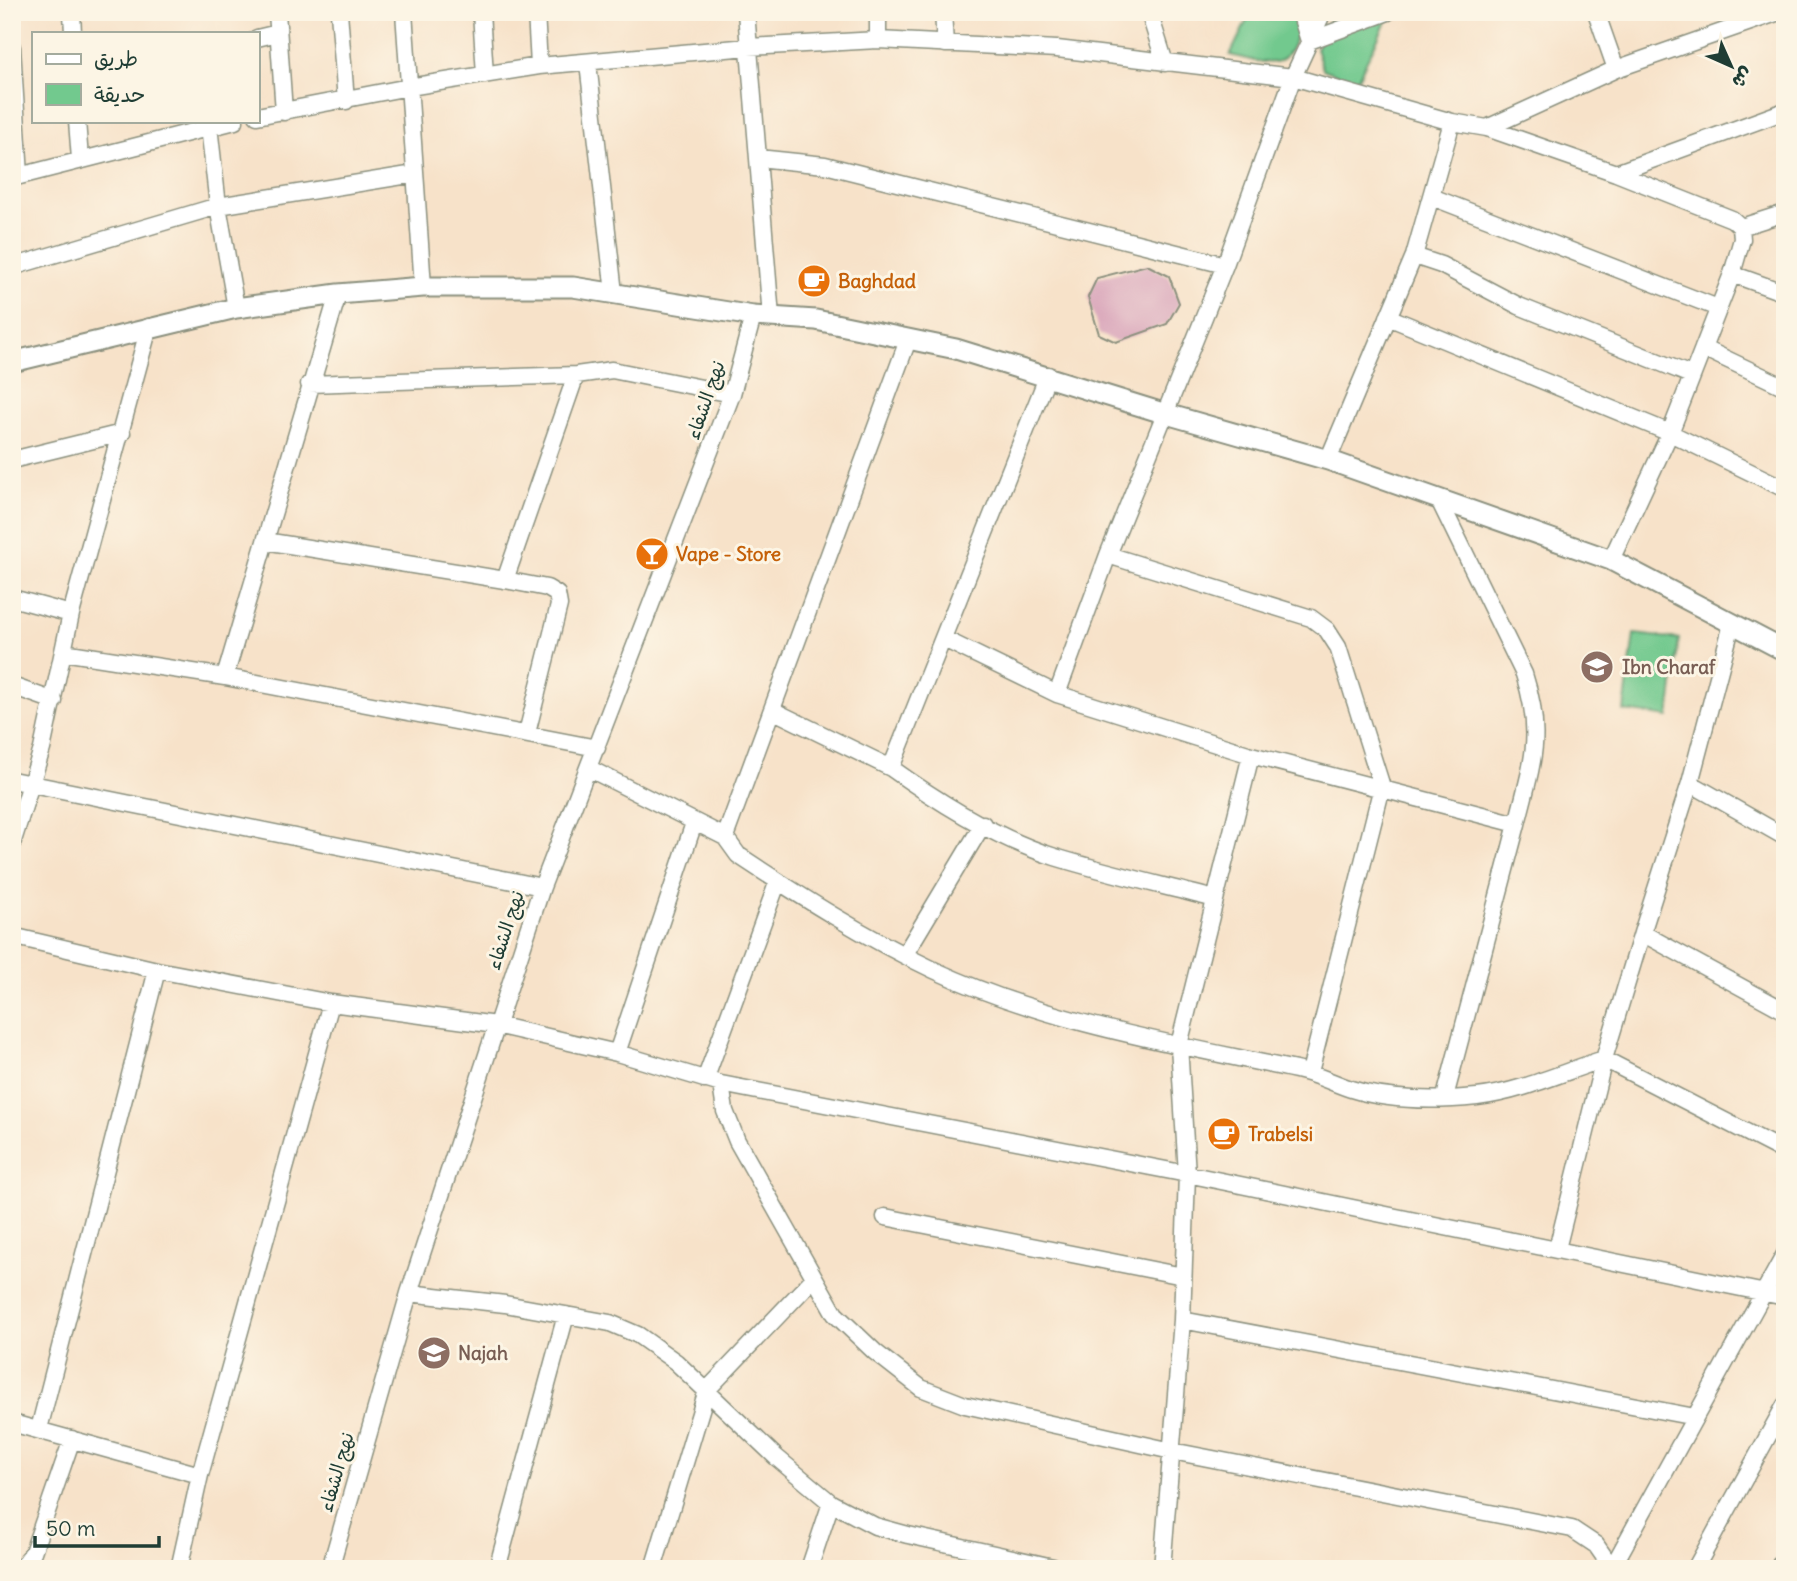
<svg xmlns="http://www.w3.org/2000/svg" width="1797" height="1581" viewBox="0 0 1797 1581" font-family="Delius,'Playpen Sans Arabic',sans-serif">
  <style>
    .green { fill: #72c98e; stroke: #488361; stroke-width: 2 }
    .building { fill: #dcabbd }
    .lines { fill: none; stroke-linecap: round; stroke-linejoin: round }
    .minor-casing { stroke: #8b907e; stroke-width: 19 }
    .tertiary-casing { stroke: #8b907e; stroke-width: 23 }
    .minor { stroke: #fff; stroke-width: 16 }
    .tertiary { stroke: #fff; stroke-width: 19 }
    .labels { text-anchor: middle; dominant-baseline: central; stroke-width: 6; stroke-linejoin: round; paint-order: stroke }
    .food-label { font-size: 19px; font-weight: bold; fill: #c56008; stroke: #fcf5e5; text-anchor: start }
    .street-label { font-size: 19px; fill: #1f3d34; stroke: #fcf5e5 }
    .education-label { font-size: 19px; font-weight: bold; fill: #785e54; stroke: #fcf5e5; text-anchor: start }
  </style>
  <rect width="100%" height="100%" fill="#fcf5e5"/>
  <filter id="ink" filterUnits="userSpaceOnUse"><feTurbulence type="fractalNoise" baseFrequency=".0143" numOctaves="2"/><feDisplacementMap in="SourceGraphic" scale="14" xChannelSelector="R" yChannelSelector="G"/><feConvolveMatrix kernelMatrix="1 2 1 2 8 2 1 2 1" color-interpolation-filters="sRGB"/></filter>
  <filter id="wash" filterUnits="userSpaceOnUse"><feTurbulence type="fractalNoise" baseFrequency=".00686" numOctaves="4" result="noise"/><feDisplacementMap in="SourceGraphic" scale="28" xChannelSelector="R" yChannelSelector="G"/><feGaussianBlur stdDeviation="1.57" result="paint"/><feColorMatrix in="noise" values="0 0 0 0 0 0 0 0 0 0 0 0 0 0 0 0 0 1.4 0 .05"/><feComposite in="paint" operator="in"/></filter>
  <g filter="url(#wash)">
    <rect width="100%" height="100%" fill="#f7e2c9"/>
    <path class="green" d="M1251,12H1307C1283,66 1290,70 1230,55Z
      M1333,12H1391L1356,82L1323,69L1316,49Z
      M1634,634L1679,639L1669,717L1624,711Z"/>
    <g id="blocks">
      <path class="building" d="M1147,265L1169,276L1179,303L1167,324L1116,342L1099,334L1088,297L1097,278Z"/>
    </g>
  </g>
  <g filter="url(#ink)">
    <use href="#blocks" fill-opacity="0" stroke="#8b907e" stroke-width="2"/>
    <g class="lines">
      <defs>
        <path id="minor" d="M72,12L73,33
          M277,12L284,112
          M339,12L346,101
          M404,12L423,287
          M481,12L485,75
          M536,12L539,66
          M746,12L771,317
          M878,12V40
          M943,12L945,44
          M1149,12L1165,63
          M1300,12L1309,41L1388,12
          M1596,12L1616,69
          M257,38L278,33
          M12,47L20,176
          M588,63L614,293
          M257,116L409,87L539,66L748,47L878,40L1057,49L1293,77L1452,122L1487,128L1616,173L1732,219L1741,227L1742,239L1732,274L1670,433L1611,560
          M77,121L80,159
          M209,126L218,206L236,308
          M1487,128L1616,69L1779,12
          M758,158L825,165L1225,265
          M1616,173L1785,111
          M12,178L235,121
          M1432,197L1718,308
          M1741,227L1785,213
          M1414,256L1441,265L1519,306L1691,375
          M12,267L218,206L415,174
          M1732,274L1785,293
          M1388,317L1670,433L1785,489
          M908,340L725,837L738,855C800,896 866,938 934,970C1047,1023 1175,1044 1296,1070C1316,1074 1333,1083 1351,1089C1389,1101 1438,1101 1477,1097C1521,1092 1563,1072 1604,1059L1785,1152
          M1703,348L1785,387
          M1048,375L891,768C940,803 997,839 1055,857C1107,873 1161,885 1215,899
          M309,384L576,375L612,370L732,394
          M12,460L122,433
          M1328,460L1414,256L1452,122
          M265,541L505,580L547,588L557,594L559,605L527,733
          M1108,555L1311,618L1327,630L1338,647L1382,787L1310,1072
          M505,580L576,375
          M12,598L71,614
          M1732,624L1690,783L1642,933L1785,1011
          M944,639L1057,694L1251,755
          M63,652L225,677L597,748
          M225,677L338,294
          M12,686L54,701
          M1057,694L1108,555L1225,265L1293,77L1323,12
          M772,710L891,768
          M588,768L725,837
          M12,780L542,887
          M1690,783L1785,837
          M12,844L42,749L71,614L149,327
          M12,936L157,970L331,1003L496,1025L617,1053L721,1084L1187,1174L1785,1297
          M905,954L983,824
          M617,1053L694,823
          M705,1080L778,881
          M721,1084L725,1111L737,1141L835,1314L875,1352L921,1388L965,1405L1172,1451L1572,1529L1596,1545L1612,1568L1785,1254
          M1445,1097L1517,824
          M885,1217L1183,1276
          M1557,1249L1604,1059L1642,933
          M409,1293L505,1304L610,1323L638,1335L676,1362L776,1457L831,1503L875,1526L908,1535L1062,1569
          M1182,1320L1695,1417
          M12,1423L200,1475
          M39,1429L157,970
          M21,1569L33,1552L72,1439
          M179,1569L200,1475L331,1003
          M330,1569L409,1293L542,887L732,394L753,316
          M497,1569L566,1315
          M653,1569L707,1390L814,1278
          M809,1569L831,1503
          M1162,1569L1182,1320L1187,1174L1179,1045L1251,755L1517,824C1532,763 1544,736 1524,674L1439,500
          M1695,1569L1785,1405"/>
        <path id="tertiary" d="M12,362L236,308L338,294L423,287H573L753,316L816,320L956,349L1163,413L1328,460L1611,560L1785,651
          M1780,1569L1785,1560"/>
      </defs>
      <use href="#minor" class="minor-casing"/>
      <use href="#tertiary" class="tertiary-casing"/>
      <use href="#minor" class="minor"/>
      <use href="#tertiary" class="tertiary"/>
    </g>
  </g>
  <defs>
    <symbol id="cafe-disc" viewBox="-11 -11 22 22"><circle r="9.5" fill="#e8710a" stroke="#fcf5e5"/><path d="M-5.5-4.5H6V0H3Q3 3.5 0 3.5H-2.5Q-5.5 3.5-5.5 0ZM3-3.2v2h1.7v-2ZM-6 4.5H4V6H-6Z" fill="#fff"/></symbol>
    <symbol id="bar-disc" viewBox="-11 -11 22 22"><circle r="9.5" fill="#e8710a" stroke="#fcf5e5"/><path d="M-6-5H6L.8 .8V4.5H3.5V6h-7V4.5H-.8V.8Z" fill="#fff"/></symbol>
    <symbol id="school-disc" viewBox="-11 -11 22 22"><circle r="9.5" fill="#8d6e63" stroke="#fcf5e5"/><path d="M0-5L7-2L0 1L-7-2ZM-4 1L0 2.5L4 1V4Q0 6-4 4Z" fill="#fff"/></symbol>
  </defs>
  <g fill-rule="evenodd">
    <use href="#cafe-disc" x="795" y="262" width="38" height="38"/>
    <use href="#bar-disc" x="633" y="535" width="38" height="38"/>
    <use href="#school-disc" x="1578" y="648" width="38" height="38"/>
    <use href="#cafe-disc" x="1205" y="1115" width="38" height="38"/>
    <use href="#school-disc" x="415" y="1334" width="38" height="38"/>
  </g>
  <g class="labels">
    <g class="food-label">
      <text x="838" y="281">Baghdad</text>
      <text x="676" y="554">Vape - Store</text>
      <text x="1248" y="1134">Trabelsi</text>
    </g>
    <g class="street-label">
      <text transform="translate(705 400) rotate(-71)">نهج الشفاء</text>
      <text transform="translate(505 930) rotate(-72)">نهج الشفاء</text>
      <text transform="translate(336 1472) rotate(-74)">نهج الشفاء</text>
    </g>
    <g class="education-label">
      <text x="1622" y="667">Ibn Charaf</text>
      <text x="458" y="1353">Najah</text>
    </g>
  </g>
  <rect width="1797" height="1581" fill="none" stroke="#fcf5e5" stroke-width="42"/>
  <rect x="32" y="32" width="228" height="91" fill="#fcf5e5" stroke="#a4ab9e" stroke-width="2"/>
  <rect x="46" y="54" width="35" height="10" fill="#ffffff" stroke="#a4ab9e" stroke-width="2"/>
  <text x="94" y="66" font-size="21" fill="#1f3d34">طريق</text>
  <rect x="46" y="84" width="35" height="21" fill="#72c98e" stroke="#a4ab9e" stroke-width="2"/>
  <text x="94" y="102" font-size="21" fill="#1f3d34">حديقة</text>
  <g transform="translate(1731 66) rotate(135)" stroke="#fcf5e5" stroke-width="5" paint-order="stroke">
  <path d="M0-5L12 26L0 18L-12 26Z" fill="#1f3d34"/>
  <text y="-10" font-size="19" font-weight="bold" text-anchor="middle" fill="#1f3d34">ش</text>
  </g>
  <path d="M35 1536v10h124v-10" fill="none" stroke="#1f3d34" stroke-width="3.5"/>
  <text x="46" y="1536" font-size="21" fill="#1f3d34" stroke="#fcf5e5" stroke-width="5" paint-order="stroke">50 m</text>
</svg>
